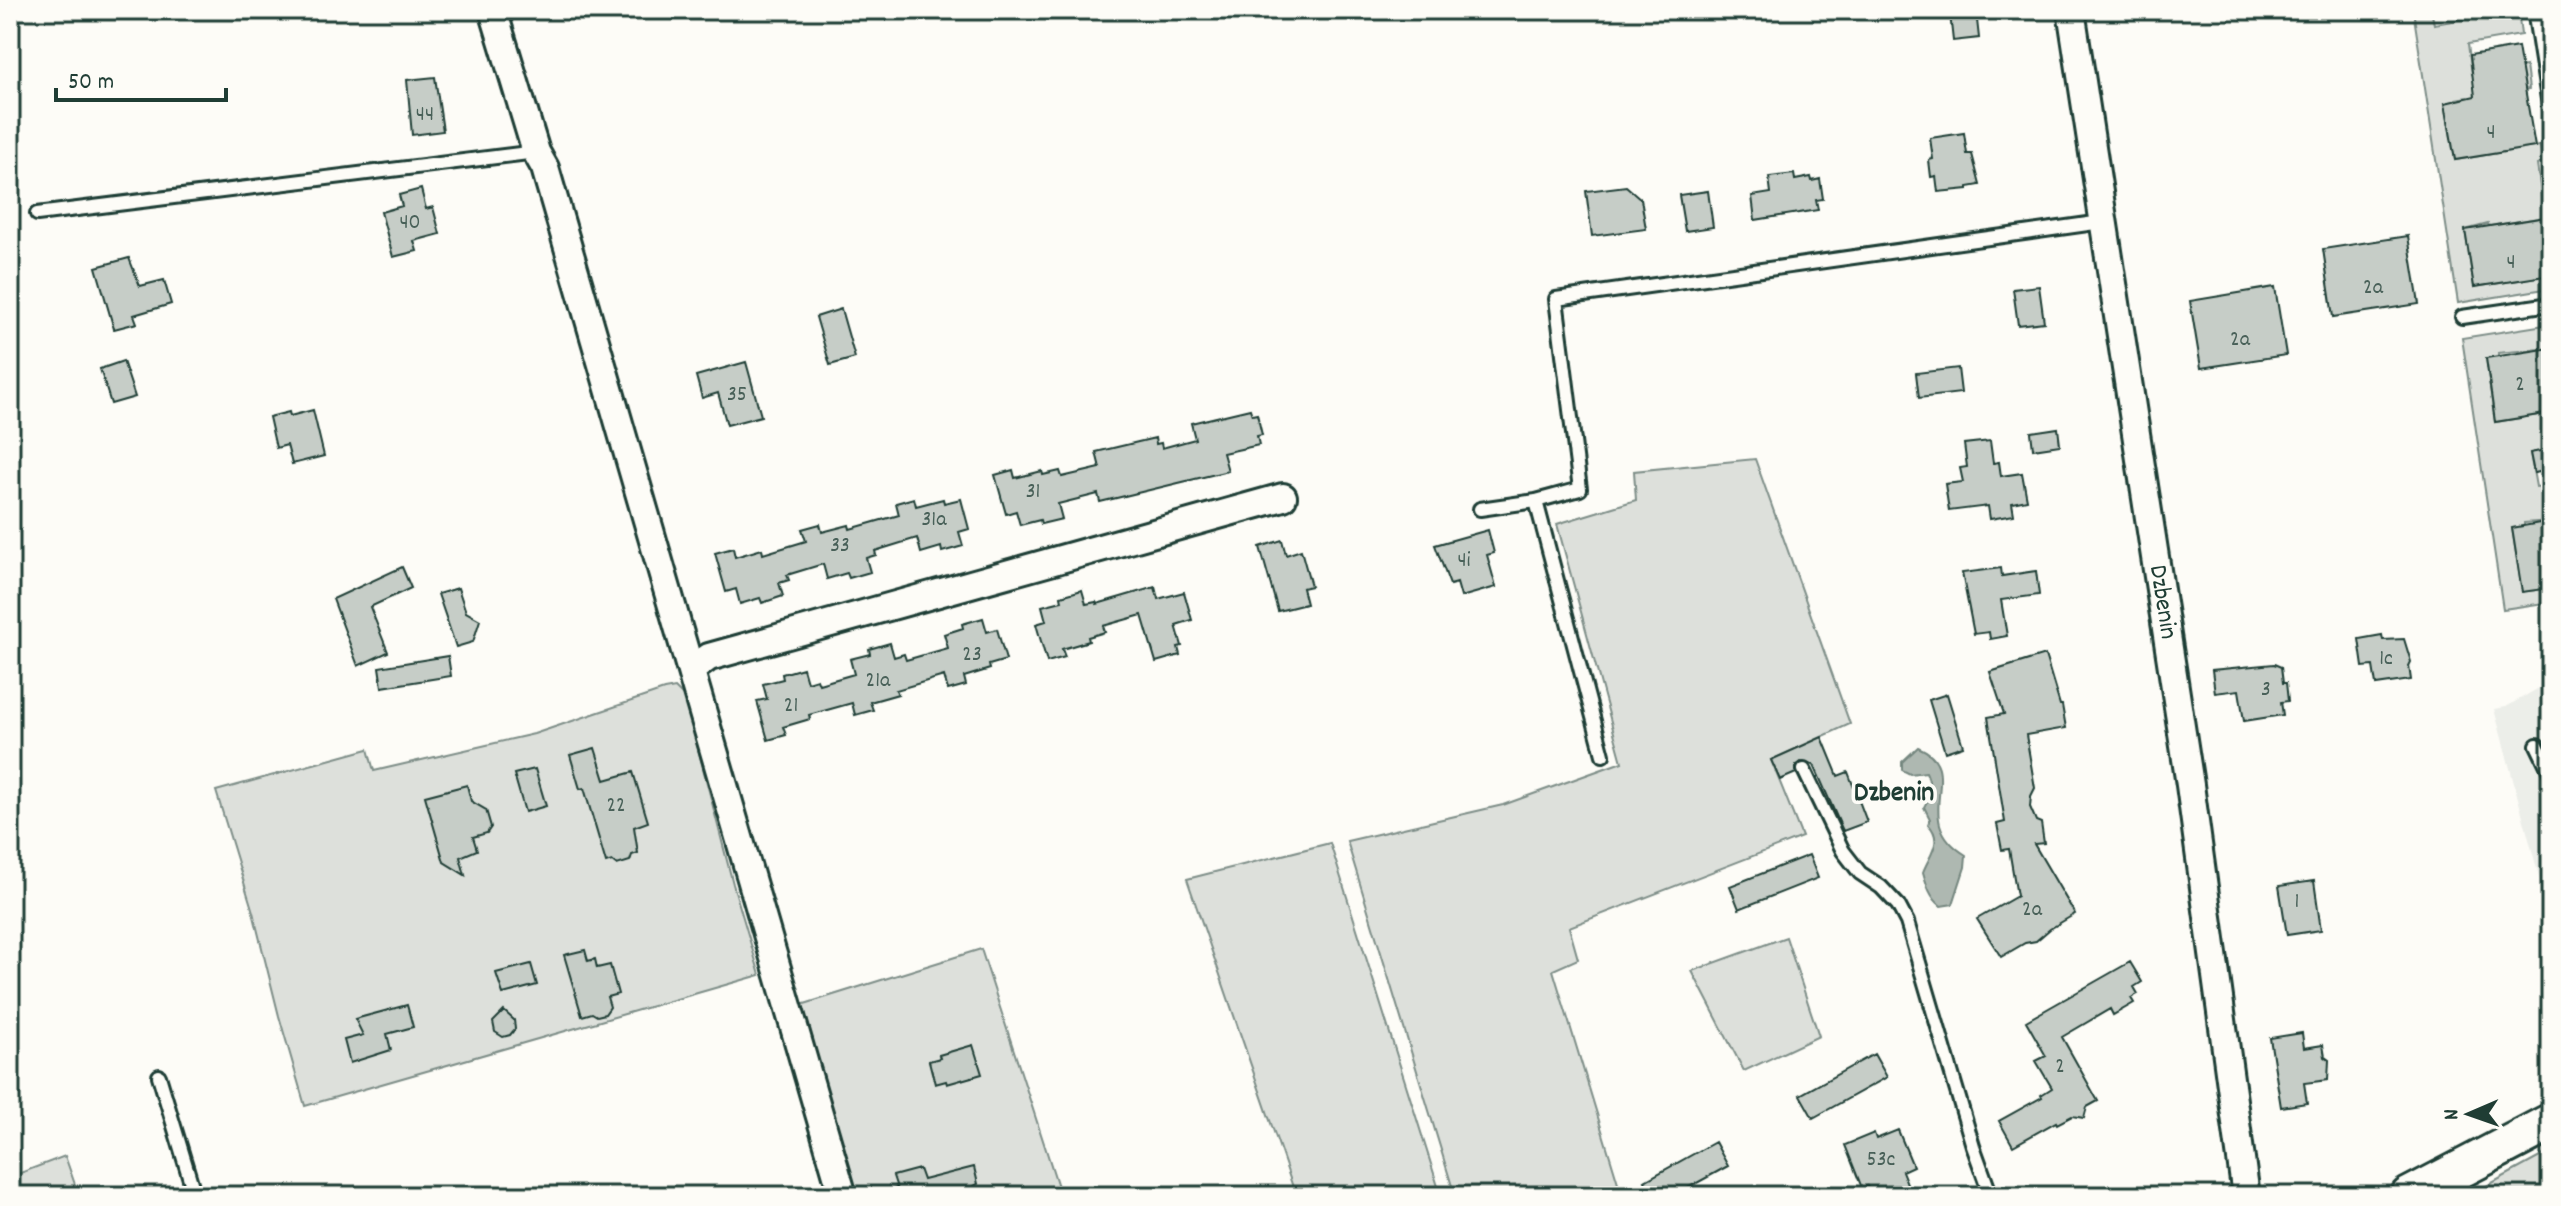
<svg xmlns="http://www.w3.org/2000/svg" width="2561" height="1206" viewBox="0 0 2561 1206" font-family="Dekko,sans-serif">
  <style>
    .built { fill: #eceee9 }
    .green { fill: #dde0db; stroke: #7e8e88; stroke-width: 2 }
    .water { fill: #aeb8b1; stroke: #75877f; stroke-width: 2 }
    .building { fill: #c6cdc7; stroke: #1f3d34; stroke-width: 2 }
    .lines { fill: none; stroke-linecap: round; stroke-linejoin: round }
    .lane-casing { stroke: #1f3d34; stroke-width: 18 }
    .street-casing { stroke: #1f3d34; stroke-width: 32 }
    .secondary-casing { stroke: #1f3d34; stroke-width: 42 }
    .lane { stroke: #fdfcf7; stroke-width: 12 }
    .street { stroke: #fdfcf7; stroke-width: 26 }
    .secondary { stroke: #fdfcf7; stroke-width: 36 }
    .labels { text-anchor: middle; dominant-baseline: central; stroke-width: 7; stroke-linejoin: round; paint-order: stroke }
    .number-label { font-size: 22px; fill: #496159 }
    .street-label { font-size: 26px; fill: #1f3d34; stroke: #fdfcf7 }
    .neighbourhood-label { font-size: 28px; font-weight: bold; fill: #1f3d34; stroke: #fdfcf7 }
  </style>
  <rect width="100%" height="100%" fill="#fdfcf7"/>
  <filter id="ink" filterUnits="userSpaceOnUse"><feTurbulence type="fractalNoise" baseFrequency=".0125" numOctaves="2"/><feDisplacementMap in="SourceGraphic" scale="16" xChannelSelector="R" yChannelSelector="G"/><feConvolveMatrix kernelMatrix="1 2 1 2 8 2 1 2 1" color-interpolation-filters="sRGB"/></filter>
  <g filter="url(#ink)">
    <path class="built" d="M2551,681V921L2494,709L2506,707Z"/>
    <path class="green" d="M2413,10H2431L2434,24L2518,10L2521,35L2468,44L2472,74L2526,66L2529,89L2468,99L2467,97L2456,99L2455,101L2445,103L2455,160L2540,146L2543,163L2537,165L2542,199H2549L2551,216L2489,226L2488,224L2465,230L2474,287L2551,275V288L2458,303Z
      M2551,324V348L2498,353V356L2486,358L2495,422L2551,413V449L2530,453L2536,487L2551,485V521L2524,523V526L2512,528L2522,592L2551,588V602L2503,609L2462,338Z
      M1755,459L1850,724L1771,760L1802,837L1569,927L1578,959L1553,970L1622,1196H1455L1347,841L1503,805L1622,762L1557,524L1636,500L1634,471Z
      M675,688L683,696L687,706L733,884L760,975L305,1106L279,1016L253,912L216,791L368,749L374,771L534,734L664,690Z
      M1330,843L1441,1196H1296L1187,879Z
      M1786,937L1819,1036L1744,1071L1692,971Z
      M981,949L1061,1196H858L850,1172L844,1174L798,1006Z
      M2551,1151V1196H2468Z
      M65,1156L79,1196H10V1177Z"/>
    <path class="water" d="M1918,747C1970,769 1906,819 1966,855L1965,867L1953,904L1941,906C1930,897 1927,886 1923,872C1930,854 1944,841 1928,824L1930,819L1924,807C1931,796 1931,783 1926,772L1910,774L1902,770V762Z"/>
    <path class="building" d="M1976,11L1979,38L1953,41L1950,14Z
      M2518,47L2535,147L2455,160L2445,103L2475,96L2470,55Z
      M435,77L443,131L412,135L407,80Z
      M1964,133L1967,154H1972L1980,185L1968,187V189L1938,192L1936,176L1931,177L1929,160L1933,159L1930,138Z
      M1794,174L1795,180L1811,177L1812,181L1820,179L1823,199L1816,200L1818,210L1755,220L1752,196L1771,193L1769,177Z
      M1626,186L1641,199L1646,229L1592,236L1586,191Z
      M421,189L426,209L433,207L440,234L414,241L417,251L393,257L381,212L402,206L399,195Z
      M1708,191L1713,227L1685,231L1679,195Z
      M2546,217L2551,248V275L2474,287L2465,230Z
      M2408,236L2419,304L2333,317L2323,249Z
      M129,258L140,286L164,280L171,304L134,315L137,323L114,329L96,267Z
      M2039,286L2044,322L2018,325L2013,289Z
      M2275,287L2286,355L2201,368L2190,301Z
      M841,309L855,358L830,365L816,317Z
      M2551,348V413L2495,422L2486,358Z
      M123,361L135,397L111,404L100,369Z
      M746,362L761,416L727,425L718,393L702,398L696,376Z
      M1958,368L1961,393L1919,398L1916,373Z
      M1250,409L1252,415L1257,414L1262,435L1257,436L1259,445L1223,453L1228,471L1100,502L1098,494L1058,504L1062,519L1041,524L1040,520L1020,525L1016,511L1006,514L995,475L1013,470L1015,478L1042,471L1043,475L1060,471L1062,477L1100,468L1096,452L1155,438L1156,444L1161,443L1162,448L1195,439L1191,423Z
      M313,410L324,456L292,464L287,445L276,448L269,417L289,412L290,416Z
      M2058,428L2060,445L2033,449L2031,432Z
      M1990,441L1993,463L1999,462L2001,476L2022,473L2027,500L2012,503L2014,515L1990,519L1988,506L1949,511L1945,484L1963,482L1960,468L1967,467L1964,444Z
      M2551,449V470L2534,473L2530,453Z
      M914,498L916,506L943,499L944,503L961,499L969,529L959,532L963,546L942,552L941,547L921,553L917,538L875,551L876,555L866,558L870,572L849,578L847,573L827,579L823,564L787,575L789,580L779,583L783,596L762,603L760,598L740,604L736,589L726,592L715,553L733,548L735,557L762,549L763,554L806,541L802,529L820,524L822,532L849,525L850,529L899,515L896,503Z
      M2551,521V588L2522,592L2512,528Z
      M1488,530L1494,553L1487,555L1496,587L1461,597L1457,583L1450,585L1435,545Z
      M1282,540L1286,555L1301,550L1311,586L1302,588L1306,604L1278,611L1260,547Z
      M402,567L411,588L370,607L388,652L358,666L333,599Z
      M2001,568L2002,576L2036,571L2039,595L2001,600L2007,636L1990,639L1989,632L1974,634L1962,573Z
      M1155,587L1158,599L1184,592L1192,620L1176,625L1182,646L1178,647L1180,655L1156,662L1142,615L1103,626L1105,632L1088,637L1089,641L1062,649L1065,657L1047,662L1036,624L1046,621L1042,606L1062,601L1061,596L1082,590L1086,604L1096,602L1097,604Z
      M458,588L466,612L480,620L473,642L456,647L438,594Z
      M983,618L987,632L997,629L1006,660L989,665L990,669L964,677L966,685L948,690L944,676L896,690L898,694L870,702L873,710L855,715L852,703L809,715L810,719L783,727L786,735L768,740L757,701L767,699L763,684L783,679L782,674L803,668L807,682L817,679L819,684L854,674L850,659L870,654L869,649L890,643L894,657L904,654L906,660L948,648L944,634L963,628L962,624Z
      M2382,635L2383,640L2404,639L2411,662L2409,666L2411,680L2376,685L2373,666L2363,667L2359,639Z
      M2045,655L2060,705H2062L2066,728L2026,735L2035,788L2031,796L2030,807L2036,821L2041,823L2044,843L2034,844L2075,914L2050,929L2036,941L2025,943L2001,957L1977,919L2017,896L2009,849L2002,850L1997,824L2005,822L1988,717L2004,714L1990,672Z
      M448,656L451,676L382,687L379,667Z
      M2274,664L2281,667L2283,683H2286L2288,701L2281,702L2283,715L2244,721L2239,690L2215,693L2212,670Z
      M1947,694L1963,746L1945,752L1929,700Z
      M1822,737L1838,776L1848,772L1867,822L1843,831L1814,765L1801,762L1796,766V773L1780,780L1771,760Z
      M595,748L605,780L633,772L648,822L634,827L638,853L632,855L630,861L617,865L612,861L606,863L584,788L580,789L570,755Z
      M535,769L546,806L525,812L514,774Z
      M467,785L471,801L486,810L491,827L487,833L473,837L477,850L460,857L465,875L444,862L425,796Z
      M1809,855L1818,878L1739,909L1730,886Z
      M2314,881L2321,930L2287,935L2279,886Z
      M585,950L588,961L595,959L597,968L610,965L618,994L607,997L610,1007L605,1014L597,1016L592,1013L582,1016L564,955Z
      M2130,962L2142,982L2134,987L2138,994L2131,998L2134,1003L2113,1015L2110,1009L2062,1037L2098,1101L2087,1107L2084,1118L2072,1116L2057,1124L2056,1122L2013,1146L1999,1121L2042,1097L2041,1095L2052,1088L2036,1061L2046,1056L2026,1021Z
      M531,964L537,985L503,994L496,973Z
      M407,1005L413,1027L387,1034L391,1050L350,1063L344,1040L363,1035L355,1019Z
      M504,1011L514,1020L515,1029L510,1035L503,1037L495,1032L493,1022Z
      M2302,1033L2304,1048L2323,1045L2325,1057L2329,1060L2328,1080L2304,1083L2307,1103L2281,1107L2270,1038Z
      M973,1045L982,1074L947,1084L946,1081L935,1084L929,1061L940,1058L939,1055Z
      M1874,1054L1887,1077L1813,1118L1800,1095Z
      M1898,1130L1913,1166L1902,1171L1912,1196H1872L1867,1186L1862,1188L1845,1145L1874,1133L1876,1139Z
      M1715,1142L1728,1166L1673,1196H1653L1645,1181Z
      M974,1167L978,1184L974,1186L977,1196H887V1190L897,1188L893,1176L919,1169L923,1180Z"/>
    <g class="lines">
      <defs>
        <path id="lane" d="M2534,10L2551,118
          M37,214L536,152
          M2462,317L2551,304
          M1536,501L1603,755
          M1480,509L1536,501L1580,489L1556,299L2102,222
          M2537,745L2551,774
          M1804,770L1843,851L1860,873L1881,887L1898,905L1907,922L1973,1146L1991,1196
          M159,1076L195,1196"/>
        <path id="street" d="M493,10L536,152L545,168L843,1196
          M2071,10L2190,785L2246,1196
          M691,670L709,657L1283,497"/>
        <path id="secondary" d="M2409,1196L2551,1122"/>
      </defs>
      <use href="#lane" class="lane-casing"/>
      <use href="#street" class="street-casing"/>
      <use href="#secondary" class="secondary-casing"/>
      <use href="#lane" class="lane"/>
      <use href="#street" class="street"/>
      <use href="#secondary" class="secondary"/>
    </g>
  </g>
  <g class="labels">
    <g class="number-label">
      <text x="425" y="115">44</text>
      <text x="2491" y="133">4</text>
      <text x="410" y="223">40</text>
      <text x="2511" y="263">4</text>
      <text x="2373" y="288">2a</text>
      <text x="2240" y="340">2a</text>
      <text x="2520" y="385">2</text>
      <text x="737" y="395">35</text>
      <text x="1033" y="492">31</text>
      <text x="934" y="520">31a</text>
      <text x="840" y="546">33</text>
      <text x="1464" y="561">4i</text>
      <text x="972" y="655">23</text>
      <text x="2386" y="659">1c</text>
      <text x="878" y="681">21a</text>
      <text x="2266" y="690">3</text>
      <text x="791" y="706">21</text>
      <text x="616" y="806">22</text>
      <text x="2297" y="902">1</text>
      <text x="2032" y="910">2a</text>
      <text x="2060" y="1067">2</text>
      <text x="1881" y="1160">53c</text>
    </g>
    <g class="street-label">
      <text transform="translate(2162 602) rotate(81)">Dzbenin</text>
    </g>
    <g class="neighbourhood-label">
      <text x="1894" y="795">Dzbenin</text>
    </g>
  </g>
  <rect width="2561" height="1206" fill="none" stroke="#fdfcf7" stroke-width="40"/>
  <rect x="20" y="20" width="2521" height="1166" fill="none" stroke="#1f3d34" stroke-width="3" filter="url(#ink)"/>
  <g transform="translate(2469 1114) rotate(268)" stroke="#fdfcf7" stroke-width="6" paint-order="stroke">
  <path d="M0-6L14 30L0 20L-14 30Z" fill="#1f3d34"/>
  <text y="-12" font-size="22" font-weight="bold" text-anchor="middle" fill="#1f3d34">N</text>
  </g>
  <path d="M56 88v12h170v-12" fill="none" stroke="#1f3d34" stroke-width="4"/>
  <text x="68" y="88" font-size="24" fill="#1f3d34" stroke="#fdfcf7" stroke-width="6" paint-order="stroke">50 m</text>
</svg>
